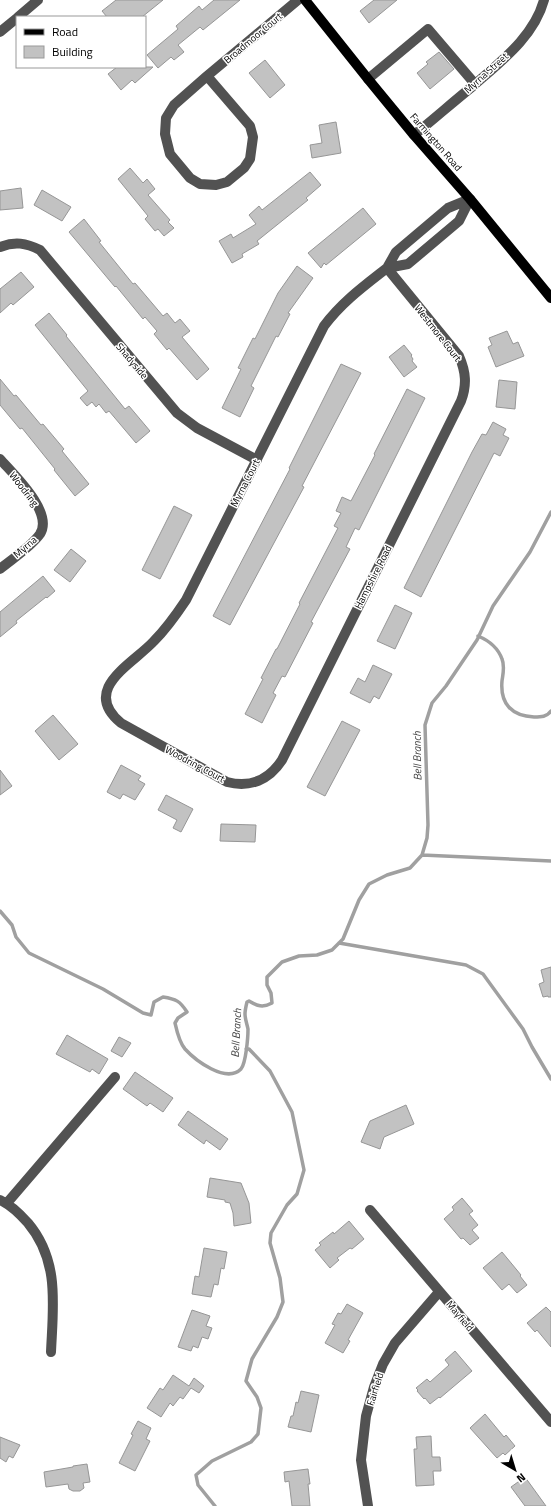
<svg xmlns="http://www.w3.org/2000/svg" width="551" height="1506" viewBox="0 0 551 1506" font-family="'Titillium Web',sans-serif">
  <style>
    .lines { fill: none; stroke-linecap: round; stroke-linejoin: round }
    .stream { stroke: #a0a0a0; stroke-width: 3.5 }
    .building { fill: #c2c2c2; stroke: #969696 }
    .minor { stroke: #525252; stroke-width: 10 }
    .major { stroke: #000; stroke-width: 10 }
    .labels { text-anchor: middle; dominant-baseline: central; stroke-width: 3; stroke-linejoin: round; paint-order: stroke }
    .street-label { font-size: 10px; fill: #000; stroke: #fff }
    .water-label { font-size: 11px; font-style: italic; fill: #414141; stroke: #fff }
  </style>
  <rect width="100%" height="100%" fill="#fff"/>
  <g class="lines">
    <path class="stream" d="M478,636C490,641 498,648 502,659C505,666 503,674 502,681C500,704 512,716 534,717C541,717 547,717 551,711
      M422,855L551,861
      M0,911L12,925L16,937L29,953L103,989L143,1013L151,1015L154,1002L163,997C176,999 180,1001 187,1012L178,1018L175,1023C177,1032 179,1042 185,1049C195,1060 226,1084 241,1069C246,1063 248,1037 248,1029C247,1024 245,1019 245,1014C245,1010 246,1006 247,1002L249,1001C257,1006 263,1008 272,1003L271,993L267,985V977L282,962L299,956L317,955L332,950L343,939L359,900L369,884L387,875L410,868L422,855L427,838L428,825L425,725L432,703L446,686L477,640L493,606L530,552L551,512
      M339,943L466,965L483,974L523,1029L532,1047L551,1079
      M215,1506L198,1485L196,1475L212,1461L251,1442L258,1434L261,1408L257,1397L246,1381L252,1359L277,1317L283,1302L280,1278L270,1243L271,1233L287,1205L297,1194L304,1170L292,1112L270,1071L249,1049H246"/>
  </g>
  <path class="building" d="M116,0H163L142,17H107L102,11Z
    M214,0H240L203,30L200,27L178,45L184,52L174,60L171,57L158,68L147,55L178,29L176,26L199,6L202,10Z
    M374,0H397L369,23L360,11Z
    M439,52L454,69L430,89L417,73L428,64L426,62Z
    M265,60L285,85L270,98L249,73Z
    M117,67H153L135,83L132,80L121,90L108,74Z
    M336,122L341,153L312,158L310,145L322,143L319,125Z
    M130,168L143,183L147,179L155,189L148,195L170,220L168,222L174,228L164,236L158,229L155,231L145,219L148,216L118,179Z
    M310,172L321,185L306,198L308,200L257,241L259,244L242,254L243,257L232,263L219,241L231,234L233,238L256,224L249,215L259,206L262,210Z
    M21,188L23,208L0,210V191Z
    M42,190L71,207L62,221L34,205Z
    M363,208L376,224L326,265L324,263L321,268L308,253Z
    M84,219L101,241L99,242L133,284L135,283L163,316L167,313L175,323L180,319L190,331L182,337L209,369L197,380L169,348L167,350L154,334L157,331L145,317L143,319L116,286L115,287L69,232Z
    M297,266L313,278L288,313L290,314L278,337L276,336L251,386L254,388L240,417L222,408L241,369L238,368L253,338L255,339L278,293Z
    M21,272L34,287L13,305L11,303L0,313V289Z
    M49,313L67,335L66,336L125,409L129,406L150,431L136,443L109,411L106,413L99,404L96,407L92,402L87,406L80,398L88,391L35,325Z
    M507,331L513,344L518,342L524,356L496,367L488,347L492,345L489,338Z
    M404,345L412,355L411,356L413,359L412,361L417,367L404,377L389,357Z
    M341,364L361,373L302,486L304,487L230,625L213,616L290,469L289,468Z
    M0,379L14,396L16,395L41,425L43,424L64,449L62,451L89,484L75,496L54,470L55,469L22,428L20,429L0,405Z
    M499,380L517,382L515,409L496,407Z
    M407,389L425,398L359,530L355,528L346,547L350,549L311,622L313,623L285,677L282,676L273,693L276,695L262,723L245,714L263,679L261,678L276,649H277L300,604L299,603L338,528L334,526L341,513L336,511L342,497L351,501L375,455L374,454Z
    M493,422L506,429L503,435L509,438L500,456L494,453L421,597L404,588L472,452L482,434L486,435Z
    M174,506L192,515L160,579L142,570Z
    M71,549L86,561L70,582L54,570Z
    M43,576L55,591L47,598L46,597L16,621L17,623L0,637V612Z
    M395,605L412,613L395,649L377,641Z
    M373,665L392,674L379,699L374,696L370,703L350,693L358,678L365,682Z
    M53,715L78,744L59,760L35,731Z
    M342,721L360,730L325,796L307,787Z
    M121,765L141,776L138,780L145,784L135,800L123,794L120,799L107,792Z
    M0,770L12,786L0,795Z
    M166,795L193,809L181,832L173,828L177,820L158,810Z
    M221,824L256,825L255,842L220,841Z
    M551,967V997H548V996L543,997L539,984L544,982L541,970Z
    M67,1035L108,1059L99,1074L92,1069L90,1072L56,1054Z
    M119,1037L131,1043L122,1057L111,1051Z
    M135,1072L173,1098L163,1112L150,1103L147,1106L123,1089Z
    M406,1105L414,1124L384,1137L380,1149L361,1142L370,1121Z
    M188,1111L228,1139L220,1150L206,1140L204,1144L178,1125Z
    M210,1178L241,1183L249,1203L251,1223L234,1226L233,1213L230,1203L225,1202V1200L207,1197Z
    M462,1198L473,1211L469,1214L478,1225L472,1230L479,1238L470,1245L463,1238L461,1239L444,1219L454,1210L452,1207Z
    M349,1221L364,1239L352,1249L350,1248L337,1258L339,1260L330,1268L315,1250L321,1245L319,1243L333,1232L334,1234Z
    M204,1248L227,1252L224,1269L221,1268L218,1285L214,1284L211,1297L192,1294L195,1276L199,1277Z
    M502,1252L521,1275L520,1276L527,1285L517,1293L509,1284L502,1290L483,1268Z
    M347,1304L363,1313L348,1340L350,1341L343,1353L325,1343L335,1325L332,1324L338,1313L341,1314Z
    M546,1307L551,1312V1347L537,1330L535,1332L527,1323Z
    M192,1310L210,1316L206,1326L212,1328L208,1339L202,1337L198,1348L193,1346L191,1351L178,1347Z
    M455,1351L472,1371L440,1398L439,1397L430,1404L425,1398L424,1399L417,1391L418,1390L416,1388L427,1379L430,1382L449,1365L445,1360Z
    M173,1375L189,1386L194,1378L204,1386L199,1393L191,1388L183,1399L180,1397L173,1406L170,1403L161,1417L147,1408L160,1388L163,1390Z
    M301,1391L319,1395L311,1432L288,1427L291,1416H293L296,1402L298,1403Z
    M485,1414L504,1437L506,1435L515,1446L505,1455L503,1453L497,1458L470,1428Z
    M138,1421L151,1428L146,1439L150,1441L135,1471L119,1463L133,1435L131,1434Z
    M431,1436L432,1457H440L441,1471H433L434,1485L416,1486L414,1449H417L416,1437Z
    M0,1437L20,1445L13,1458L9,1456L6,1462L0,1458Z
    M87,1464L90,1482L83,1483L84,1488L80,1491H73L69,1489L68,1484L46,1487L44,1472L73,1467V1466Z
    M308,1469L310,1484H308L310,1506H292L289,1481L285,1482L284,1472Z
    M525,1477L546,1506H525L511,1487Z"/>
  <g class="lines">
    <path class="minor" d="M18,17L38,0
      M0,32L17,18
      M207,76L250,126L253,137L250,159L244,168L227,182L216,185L200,184L190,178L170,154L165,134L166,118L174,105L207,76L298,0
      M368,79L428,29L475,84
      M414,135C434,119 453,102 473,86C500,62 534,37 544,0
      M470,199L459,221L408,264L387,268L396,252L448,208Z
      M0,247C15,241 26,243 40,250L177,413L197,428L257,460
      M387,268L459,356C466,372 467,385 461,401L282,760C269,780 250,788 227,782L121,723C80,689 133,664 154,641C166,629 176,615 186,600L324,326C342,302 364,286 387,268Z
      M0,459C13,474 54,512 40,534C31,547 12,559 0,569
      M0,1200C11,1205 20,1214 28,1223C60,1261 53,1306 51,1352
      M7,1203L115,1077
      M370,1210L551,1422
      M368,1506L361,1460L366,1416L374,1387L383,1364L395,1343L439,1292"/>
    <path class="major" d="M305,0L368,79L414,135L470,199L551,298"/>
  </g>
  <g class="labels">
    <g class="street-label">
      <text transform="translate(253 38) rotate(-40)">Broadmoor Court</text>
      <text transform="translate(486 73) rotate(-42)">Myrna Street</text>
      <text transform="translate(436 142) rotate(49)">Farmington Road</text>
      <text transform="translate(438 333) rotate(52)">Westmore Court</text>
      <text transform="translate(132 361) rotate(50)">Shadyside</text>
      <text transform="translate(245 483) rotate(-63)">Myrna Court</text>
      <text transform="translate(24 489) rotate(52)">Woodring</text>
      <text transform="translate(25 547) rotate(-41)">Myrna</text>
      <text transform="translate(373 577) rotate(-63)">Hampshire Road</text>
      <text transform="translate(195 764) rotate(28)">Woodring Court</text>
      <text transform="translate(460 1316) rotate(50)">Mayfield</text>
      <text transform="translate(375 1389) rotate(-72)">Fairfield</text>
    </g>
    <g class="water-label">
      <text transform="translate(417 756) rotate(-91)">Bell Branch</text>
      <text transform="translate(236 1033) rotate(-87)">Bell Branch</text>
    </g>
  </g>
  <rect x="16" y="16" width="130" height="52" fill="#ffffff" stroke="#999999"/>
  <rect x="24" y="29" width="20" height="6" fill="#000000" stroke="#999999"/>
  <text x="52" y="36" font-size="12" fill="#000000">Road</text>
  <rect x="24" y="46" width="20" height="12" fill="#c2c2c2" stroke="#999999"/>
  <text x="52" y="56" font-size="12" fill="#000000">Building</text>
  <g transform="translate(515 1470) rotate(142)" stroke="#ffffff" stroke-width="3" paint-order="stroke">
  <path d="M0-3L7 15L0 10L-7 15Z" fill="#000000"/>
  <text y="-6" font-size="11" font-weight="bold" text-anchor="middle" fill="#000000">N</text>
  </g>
</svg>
